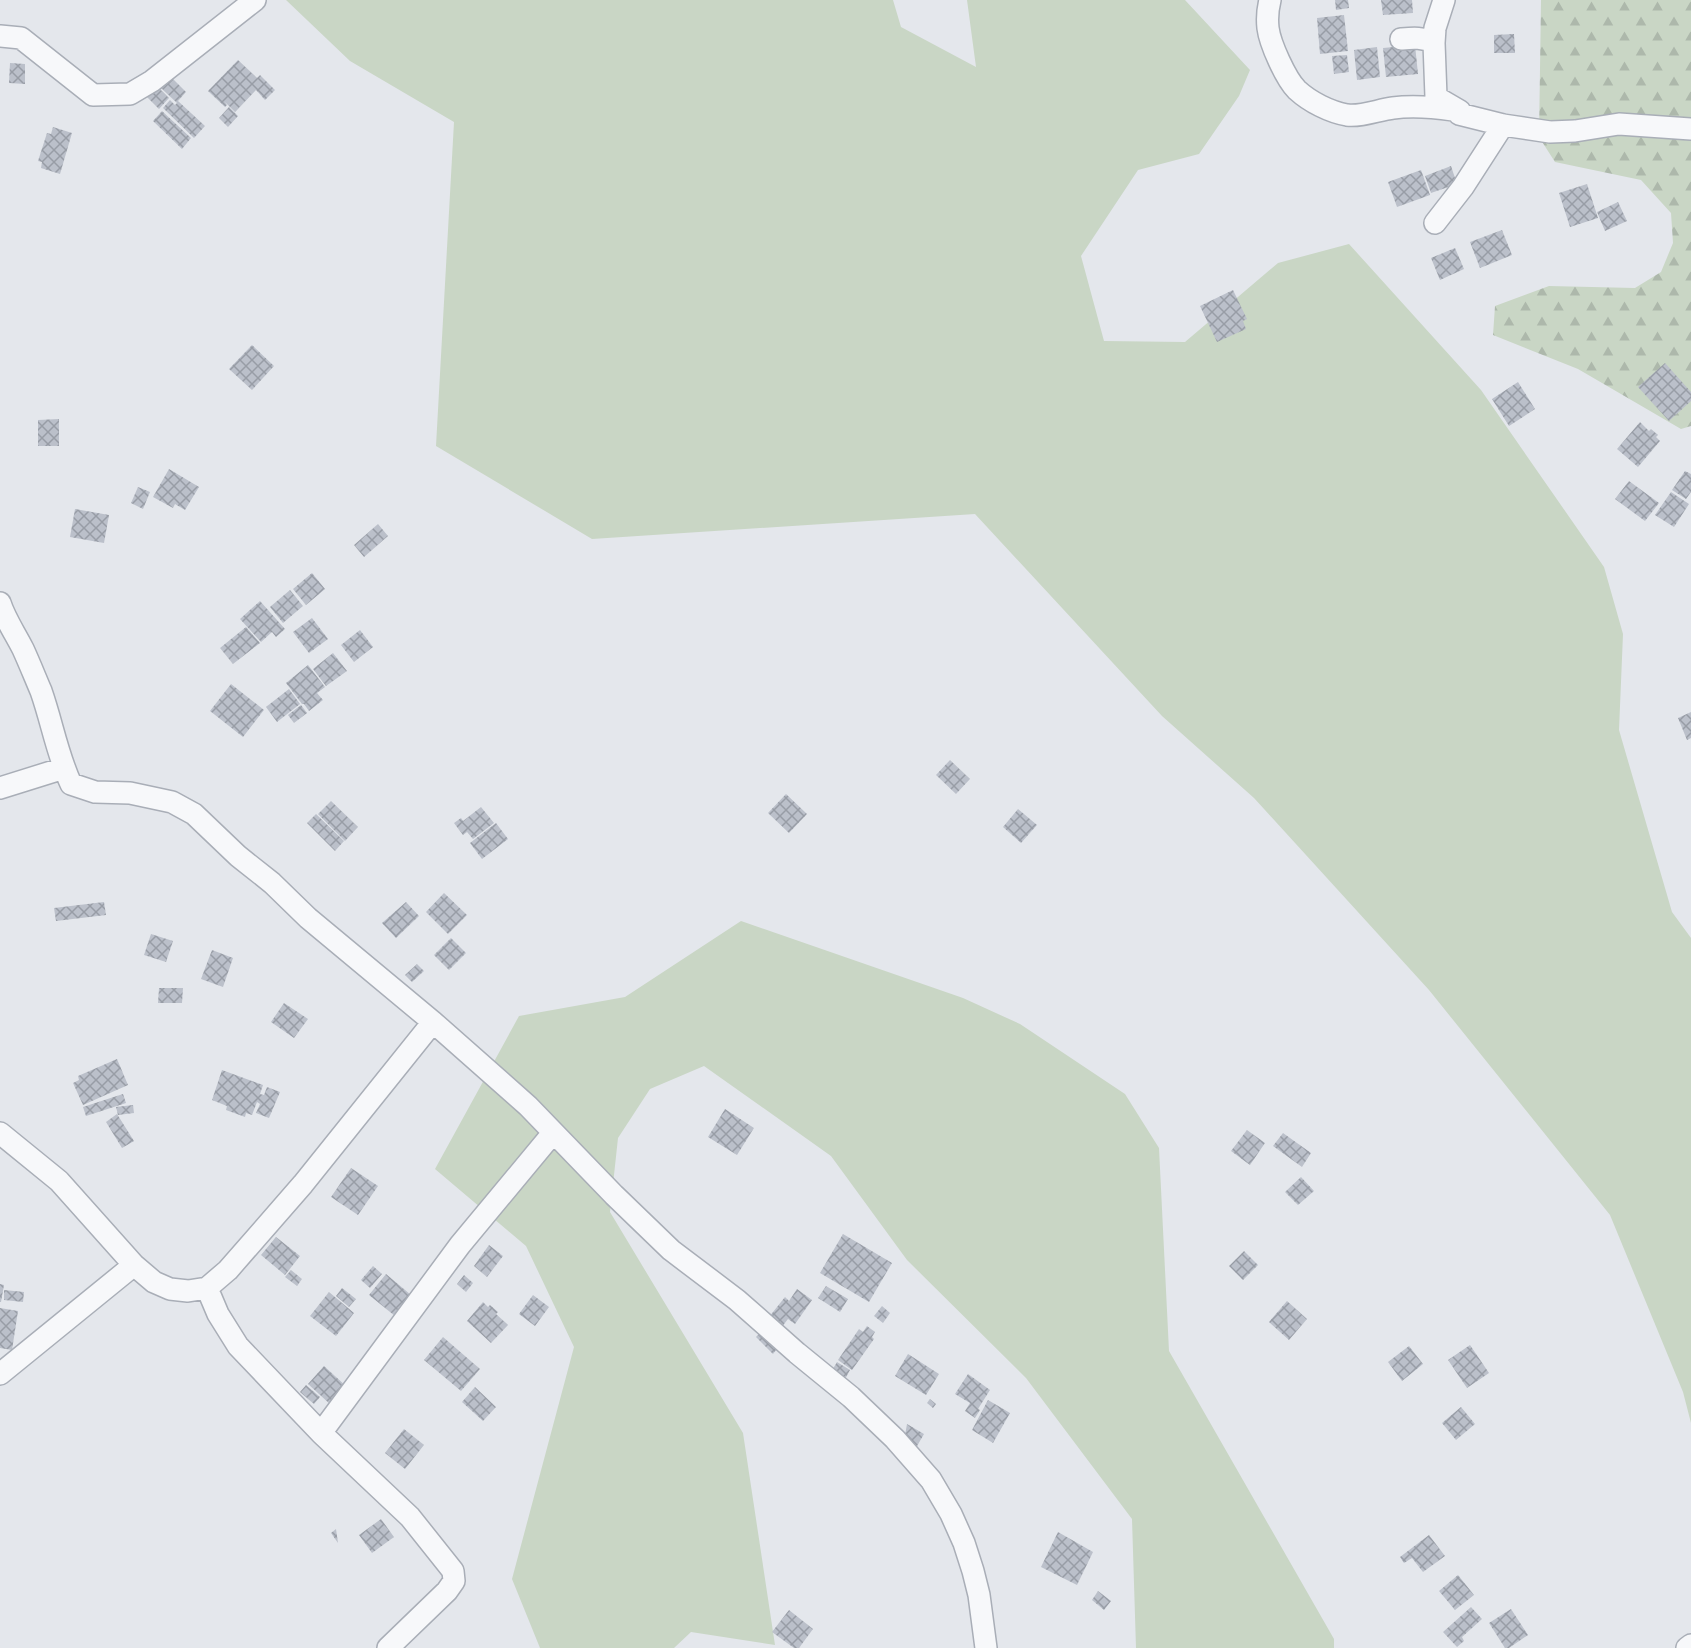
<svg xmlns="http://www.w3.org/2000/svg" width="1691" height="1648" viewBox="0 0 1691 1648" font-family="'Space Grotesk',sans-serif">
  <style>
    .green { fill: #c9d6c5 }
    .forest { fill: url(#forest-firs) }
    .building { fill: url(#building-cross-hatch) }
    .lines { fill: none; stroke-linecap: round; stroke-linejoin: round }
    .minor-casing { stroke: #a9aeb7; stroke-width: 24 }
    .minor { stroke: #f7f8fa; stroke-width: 21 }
  </style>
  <defs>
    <pattern id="forest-firs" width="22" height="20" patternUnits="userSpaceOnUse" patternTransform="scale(1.5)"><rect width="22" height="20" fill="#c9d6c5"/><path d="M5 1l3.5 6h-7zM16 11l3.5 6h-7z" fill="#adb8ab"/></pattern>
    <pattern id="building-cross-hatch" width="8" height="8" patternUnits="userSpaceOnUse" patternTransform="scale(1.5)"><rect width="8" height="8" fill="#bbc0ca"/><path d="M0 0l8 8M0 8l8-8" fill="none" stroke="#989da6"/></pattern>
  </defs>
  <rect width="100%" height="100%" fill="#e4e7ec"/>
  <path class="green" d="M286,0H893L901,27L976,67L967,0H1185L1250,70L1239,96L1199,154L1138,170L1081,256L1104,341L1185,342L1278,263L1349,244L1481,390L1604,567L1623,634L1619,730L1672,912L1691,938V1423L1683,1392L1610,1215L1429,990L1254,798L1162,716L975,514L592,539L436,446L454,122L350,61Z
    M741,921L963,998L1020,1024L1125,1094L1159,1148L1169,1351L1334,1639V1648H1136L1132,1519L1026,1378L907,1260L831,1156L704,1066L650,1089L618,1138L610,1212L743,1433L775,1645L691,1632L674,1648H540L512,1579L574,1347L526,1246L435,1169L519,1016L625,997Z"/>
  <path class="forest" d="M1541,0H1691V426L1681,429L1578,369L1493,335L1495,306L1549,286L1635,288L1661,272L1673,243L1671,213L1641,180L1555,162L1539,137Z"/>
  <path class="building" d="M1335,0H1348L1349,8L1336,10Z
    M1381,0H1412L1413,13L1383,15Z
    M1344,15L1348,51L1320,54L1317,18Z
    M1514,34L1515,53H1494V35Z
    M1415,45L1418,74L1386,77L1383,48Z
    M1377,47L1380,77L1357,80L1354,50Z
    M1347,55L1349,72L1334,74L1332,56Z
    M238,60L257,78L260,75L275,90L265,100L256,90L235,112L225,102L227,105L225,107L208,91Z
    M10,63L25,64V84L9,83Z
    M170,76L186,92L178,101L205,126L194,138L163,108L170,100L175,105L177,103L160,87Z
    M152,88L156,92L159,88L169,98L159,109L145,95Z
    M229,107L238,116L228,127L219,118Z
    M162,111L191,138L182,149L153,121Z
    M53,127L72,133L60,174L41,168L42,162L38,161L47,133L51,134Z
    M1451,166L1457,184L1431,193L1425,176Z
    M1421,170L1430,195L1397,207L1388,182Z
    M1587,184L1598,218L1570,227L1559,193Z
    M1618,202L1627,221L1605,231L1597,212Z
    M1502,230L1512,255L1480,268L1470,242Z
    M1455,248L1464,269L1440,280L1431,258Z
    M1233,290L1247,319L1243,321L1246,329L1217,342L1200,306Z
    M252,345L274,366L252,390L229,369Z
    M1665,363L1691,392V401L1669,421L1638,387Z
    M1518,382L1535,409L1509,426L1492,399Z
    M59,419V446H38V420Z
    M1640,422L1649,431L1651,429L1658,435L1656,437L1660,441L1638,467L1617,449Z
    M169,469L199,487L185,510L175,504L173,508L153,497Z
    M1685,471L1691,474V492L1686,499L1672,490Z
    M1629,481L1659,503L1645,521L1615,499Z
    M138,487L150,492L143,509L131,503Z
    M1671,492L1689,504L1674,527L1655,515Z
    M75,509L109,515L104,543L70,537Z
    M378,524L388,536L364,557L354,545Z
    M312,573L325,589L306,605L293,589Z
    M290,590L303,606L283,623L270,607Z
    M260,601L285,629L276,637L272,632L261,642L240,619Z
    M312,618L328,639L309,653L293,632Z
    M246,627L260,643L233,664L220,648Z
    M360,630L373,647L354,662L341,645Z
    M333,653L347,671L326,686L313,669Z
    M308,665L325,687L317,693L323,700L309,711L304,704H302L286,683Z
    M231,684L264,710L243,737L210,711Z
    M289,689L300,704L277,722L266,707Z
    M301,705L307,713L294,723L288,715Z
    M1691,712V738L1687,740L1678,718Z
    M950,760L970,779L956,794L936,775Z
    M786,794L807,814L789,833L768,813Z
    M331,801L358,827L345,841L318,814Z
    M481,807L494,823L473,839L467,832L463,835L454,823L461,818L463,821Z
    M1018,809L1037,825L1021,843L1003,827Z
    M316,814L344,841L335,851L307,823Z
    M496,823L508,839L482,859L470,843Z
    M444,893L467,915L448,934L426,912Z
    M104,902L106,915L56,921L54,908Z
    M406,902L419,916L396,938L382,923Z
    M151,934L173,941L166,962L144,955Z
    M451,938L466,953L449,970L434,955Z
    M212,950L233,958L223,987L201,979Z
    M417,964L424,971L412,982L405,975Z
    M159,988H183L182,1003H158Z
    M284,1003L308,1019L294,1038L271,1022Z
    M117,1059L128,1085L83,1105L73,1083L79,1080L78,1076Z
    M222,1070L263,1085L260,1094L264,1095L267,1087L280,1092L269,1118L256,1113L260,1104L257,1102L252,1115L246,1113L245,1117L226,1110L227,1106L212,1100Z
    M123,1094L126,1103L86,1116L83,1107Z
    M133,1105L134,1113L118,1115L116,1107Z
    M725,1109L754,1128L737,1155L708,1137Z
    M117,1114L134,1141L122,1148L106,1122Z
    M1247,1130L1265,1143L1250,1165L1231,1151Z
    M1283,1133L1311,1153L1302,1167L1273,1146Z
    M351,1168L378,1186L358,1215L331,1197Z
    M1301,1177L1314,1191L1298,1205L1285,1192Z
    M843,1234L892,1263L869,1302L820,1273Z
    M276,1237L300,1256L285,1275L261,1255Z
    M489,1245L503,1256L487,1277L474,1266Z
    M1244,1251L1258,1265L1243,1280L1229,1266Z
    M373,1266L382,1274L370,1288L361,1280Z
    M291,1270L302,1279L297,1286L285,1277Z
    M386,1274L411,1295L395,1316L369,1295Z
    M464,1275L473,1283L466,1292L457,1284Z
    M0,1284L4,1285L1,1302H0Z
    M826,1286L848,1299L840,1312L818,1298Z
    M342,1288L356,1299L349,1307L336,1296Z
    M797,1289L812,1300L795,1324L788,1319L778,1332L765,1322L785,1297L789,1301Z
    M4,1290L24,1292L23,1302L4,1300Z
    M329,1292L354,1313L336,1336L310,1316Z
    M533,1295L549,1307L535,1326L519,1314Z
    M1287,1301L1307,1319L1289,1340L1269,1322Z
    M483,1302L488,1307L490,1305L498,1312L496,1314L508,1325L491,1343L467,1321Z
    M882,1306L890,1313L883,1323L874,1316Z
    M0,1308L18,1311L12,1350L0,1348Z
    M867,1326L875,1332L872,1337L874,1339L852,1370L838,1360L859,1329L863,1332Z
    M763,1329L780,1345L773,1354L756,1337Z
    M443,1337L480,1369L461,1391L424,1360Z
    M1470,1345L1489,1373L1467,1388L1448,1360Z
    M1409,1346L1423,1364L1402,1381L1388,1362Z
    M908,1354L939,1374L926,1395L895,1376Z
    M837,1362L850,1370L844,1381L831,1372Z
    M324,1366L347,1387L331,1405L308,1384Z
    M968,1374L990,1390L978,1409L980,1410L975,1418L965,1411L970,1403L955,1394Z
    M306,1385L320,1397L314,1404L300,1392Z
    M475,1387L496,1407L483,1421L462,1402Z
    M930,1399L936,1404L933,1408L927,1403Z
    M988,1400L1010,1413L993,1443L972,1430Z
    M1461,1407L1475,1424L1456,1440L1442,1423Z
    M907,1424L924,1434L913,1453L904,1441Z
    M404,1429L424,1445L405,1469L385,1453Z
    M381,1519L394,1537L372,1553L359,1535Z
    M336,1529L338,1543L331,1533Z
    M1058,1532L1093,1552L1077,1585L1041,1567Z
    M1429,1535L1445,1556L1423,1572L1412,1558L1404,1563L1400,1557Z
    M1458,1575L1474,1595L1455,1610L1439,1591Z
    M1098,1591L1111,1601L1104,1610L1092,1600Z
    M1471,1607L1482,1619L1462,1637L1464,1641L1457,1647L1443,1632Z
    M1511,1609L1528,1635L1509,1648H1505L1489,1623Z
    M789,1610L813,1629L799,1648H794L772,1632Z"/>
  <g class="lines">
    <defs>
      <path id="minor" d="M1270,0C1268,8 1267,19 1268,28C1270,44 1286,79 1297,90C1310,102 1330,112 1347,115C1361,117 1378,110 1393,108C1413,105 1433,107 1453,110
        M1444,0L1435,28L1434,43L1436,97L1460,111L1459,114L1503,125L1550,132L1575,131L1619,124L1691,129
        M0,36L21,38L93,95L130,94L152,81L255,0
        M1401,39C1413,38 1423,37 1434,43
        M1435,223L1463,187L1503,125
        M0,603C5,619 15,633 23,649C29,662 35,677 41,691C52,722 57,754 71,784L95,792L130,793L172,802L194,814L238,856L272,883L308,918L433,1022L528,1106L614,1195L671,1250L737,1300L797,1353L851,1397L895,1439L931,1480L951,1514L964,1543L973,1571L979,1595L986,1648
        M0,788L64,768
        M0,1133L59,1181L134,1265L154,1282L170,1289L188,1291L207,1288
        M0,1374L134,1265
        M321,1433L460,1245L553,1133
        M388,1648L447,1591L454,1581L453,1571L410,1517L321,1433L238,1346L218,1314L207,1288L228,1270L303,1184L433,1022
        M1687,1648L1691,1645"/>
    </defs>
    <use href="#minor" class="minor-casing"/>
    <use href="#minor" class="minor"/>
  </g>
</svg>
